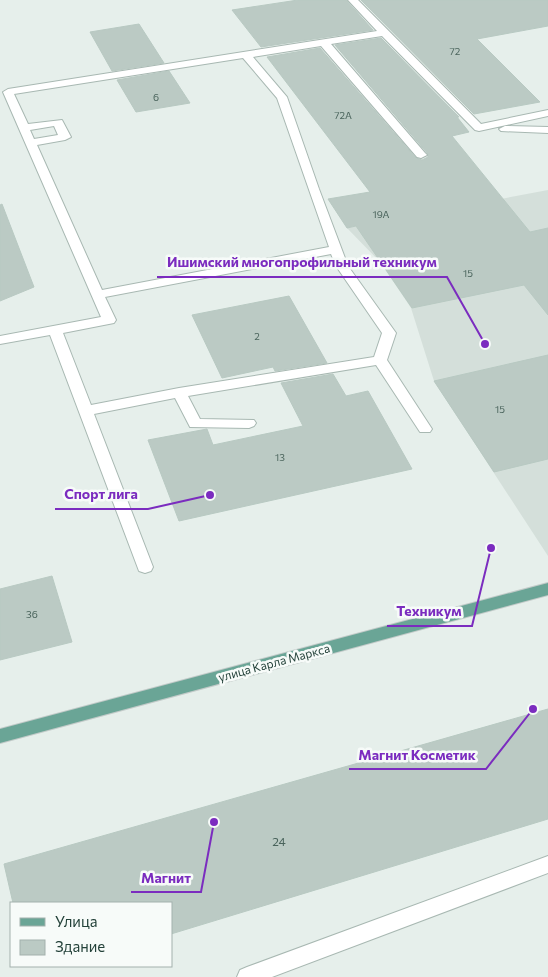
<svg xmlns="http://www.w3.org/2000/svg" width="548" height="977" viewBox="0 0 548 977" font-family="Commissioner,sans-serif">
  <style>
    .built { fill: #d4dfda }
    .building { fill: #bbcac4; stroke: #b8c9c2 }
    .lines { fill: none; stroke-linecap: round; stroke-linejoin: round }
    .minor-casing { stroke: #a8b8b2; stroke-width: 2 }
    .major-casing { stroke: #c2cac8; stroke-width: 2 }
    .minor { fill: #fff; fill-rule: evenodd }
    .major { fill: #6aa596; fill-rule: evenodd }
    .labels { text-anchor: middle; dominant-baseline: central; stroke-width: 5; stroke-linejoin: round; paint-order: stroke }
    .number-label { font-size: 10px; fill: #4a645c }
    .street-label { font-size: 12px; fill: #24423a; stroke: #f7fbf9 }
    .near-number-label { font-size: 12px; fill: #4a645c }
    .leader { fill: none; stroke: #7b2cbf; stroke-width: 2 }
    .callout-dot { fill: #7b2cbf; stroke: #f7fbf9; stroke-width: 2 }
    .callout-label { font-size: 14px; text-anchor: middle; font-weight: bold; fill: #7b2cbf; stroke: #f7fbf9; stroke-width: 5; stroke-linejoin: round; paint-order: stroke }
  </style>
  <rect width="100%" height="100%" fill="#e6efeb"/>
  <path class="built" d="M548,190V556L434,381L411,308L380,262L347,228Z"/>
  <path class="building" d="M298,0H346L373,30L261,47L232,10Z
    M361,0H548V26L477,39L540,102L474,114Z
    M139,24L164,63L112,71L90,32Z
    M381,38L459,117H457L469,132L452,136L530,232L548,228V315L524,285L412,308L356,226L347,228L328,199L370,192L267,57L320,48L416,158L422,160L428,157V154L335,45Z
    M169,71L190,103L136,112L117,80Z
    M2,204L34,287L0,301V205Z
    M289,296L327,363L275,371L273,367L222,378L192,315Z
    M548,355V459L494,472L434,381Z
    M333,374L346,396L368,391L412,469L179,521L148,440L207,429L213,445L303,426L281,383Z
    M52,576L72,642L0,660V589Z
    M548,709V819L171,934V903H13L4,864Z"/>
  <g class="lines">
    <defs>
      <path id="minor" d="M348,0H358L481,124L548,110V116L479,131L475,130L382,36L331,44L425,153L427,155L421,158L417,157L321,46L253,57L287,97L319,189L348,266L396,333L387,360L432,429L430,432H420L376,365L188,396L200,419L254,420L256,423L254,426L249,428L190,427L175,398L94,414L153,567L151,571L145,573L139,571L50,335L0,344V336L101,317L3,92L8,89L377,31ZM243,58L277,98L329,247L102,290L37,145L65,140L71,137L62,120L28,124L14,94ZM54,126L58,135L34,139L30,130ZM331,254L336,266L382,333L374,357L179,388L91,405L63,333L114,323L116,320L105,297Z
        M505,126L548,127V133L501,131L499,129Z
        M548,856V873L272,977H237L240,970L247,967Z"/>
      <path id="major" d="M548,583V595L0,743V729Z"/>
    </defs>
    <use href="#minor" class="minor-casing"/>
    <use href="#major" class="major-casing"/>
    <use href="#minor" class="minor"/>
    <use href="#major" class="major"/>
  </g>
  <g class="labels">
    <g class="number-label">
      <text x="455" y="51">72</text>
      <text x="156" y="97">6</text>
      <text x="343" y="115">72А</text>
      <text x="381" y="214">19А</text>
      <text x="468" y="273">15</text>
      <text x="257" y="336">2</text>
      <text x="500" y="409">15</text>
      <text x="280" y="457">13</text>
      <text x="32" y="614">36</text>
    </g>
    <g class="street-label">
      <text transform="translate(274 662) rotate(-15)">улица Карла Маркса</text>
    </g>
    <g class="near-number-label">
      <text x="279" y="841">24</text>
    </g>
  </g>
  <path class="leader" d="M485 344L447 277H157M210 495L148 509H55M491 548L472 626H387M533 709L486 769H349M214 822L201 892H131"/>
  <g class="callout-dot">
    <circle cx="485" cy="344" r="5"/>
    <circle cx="210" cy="495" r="5"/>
    <circle cx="491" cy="548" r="5"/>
    <circle cx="533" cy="709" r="5"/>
    <circle cx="214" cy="822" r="5"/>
  </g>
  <g class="callout-label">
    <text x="302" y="267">Ишимский многопрофильный техникум</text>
    <text x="101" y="499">Спорт лига</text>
    <text x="429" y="616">Техникум</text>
    <text x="417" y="760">Магнит Косметик</text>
    <text x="166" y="883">Магнит</text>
  </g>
  <rect x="10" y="902" width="162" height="65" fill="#f7fbf9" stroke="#a3b1ad"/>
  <rect x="20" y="918" width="25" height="8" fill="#6aa596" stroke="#a3b1ad"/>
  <text x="55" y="927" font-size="15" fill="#24423a">Улица</text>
  <rect x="20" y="940" width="25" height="15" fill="#bbcac4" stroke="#a3b1ad"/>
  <text x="55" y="952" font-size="15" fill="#24423a">Здание</text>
</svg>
